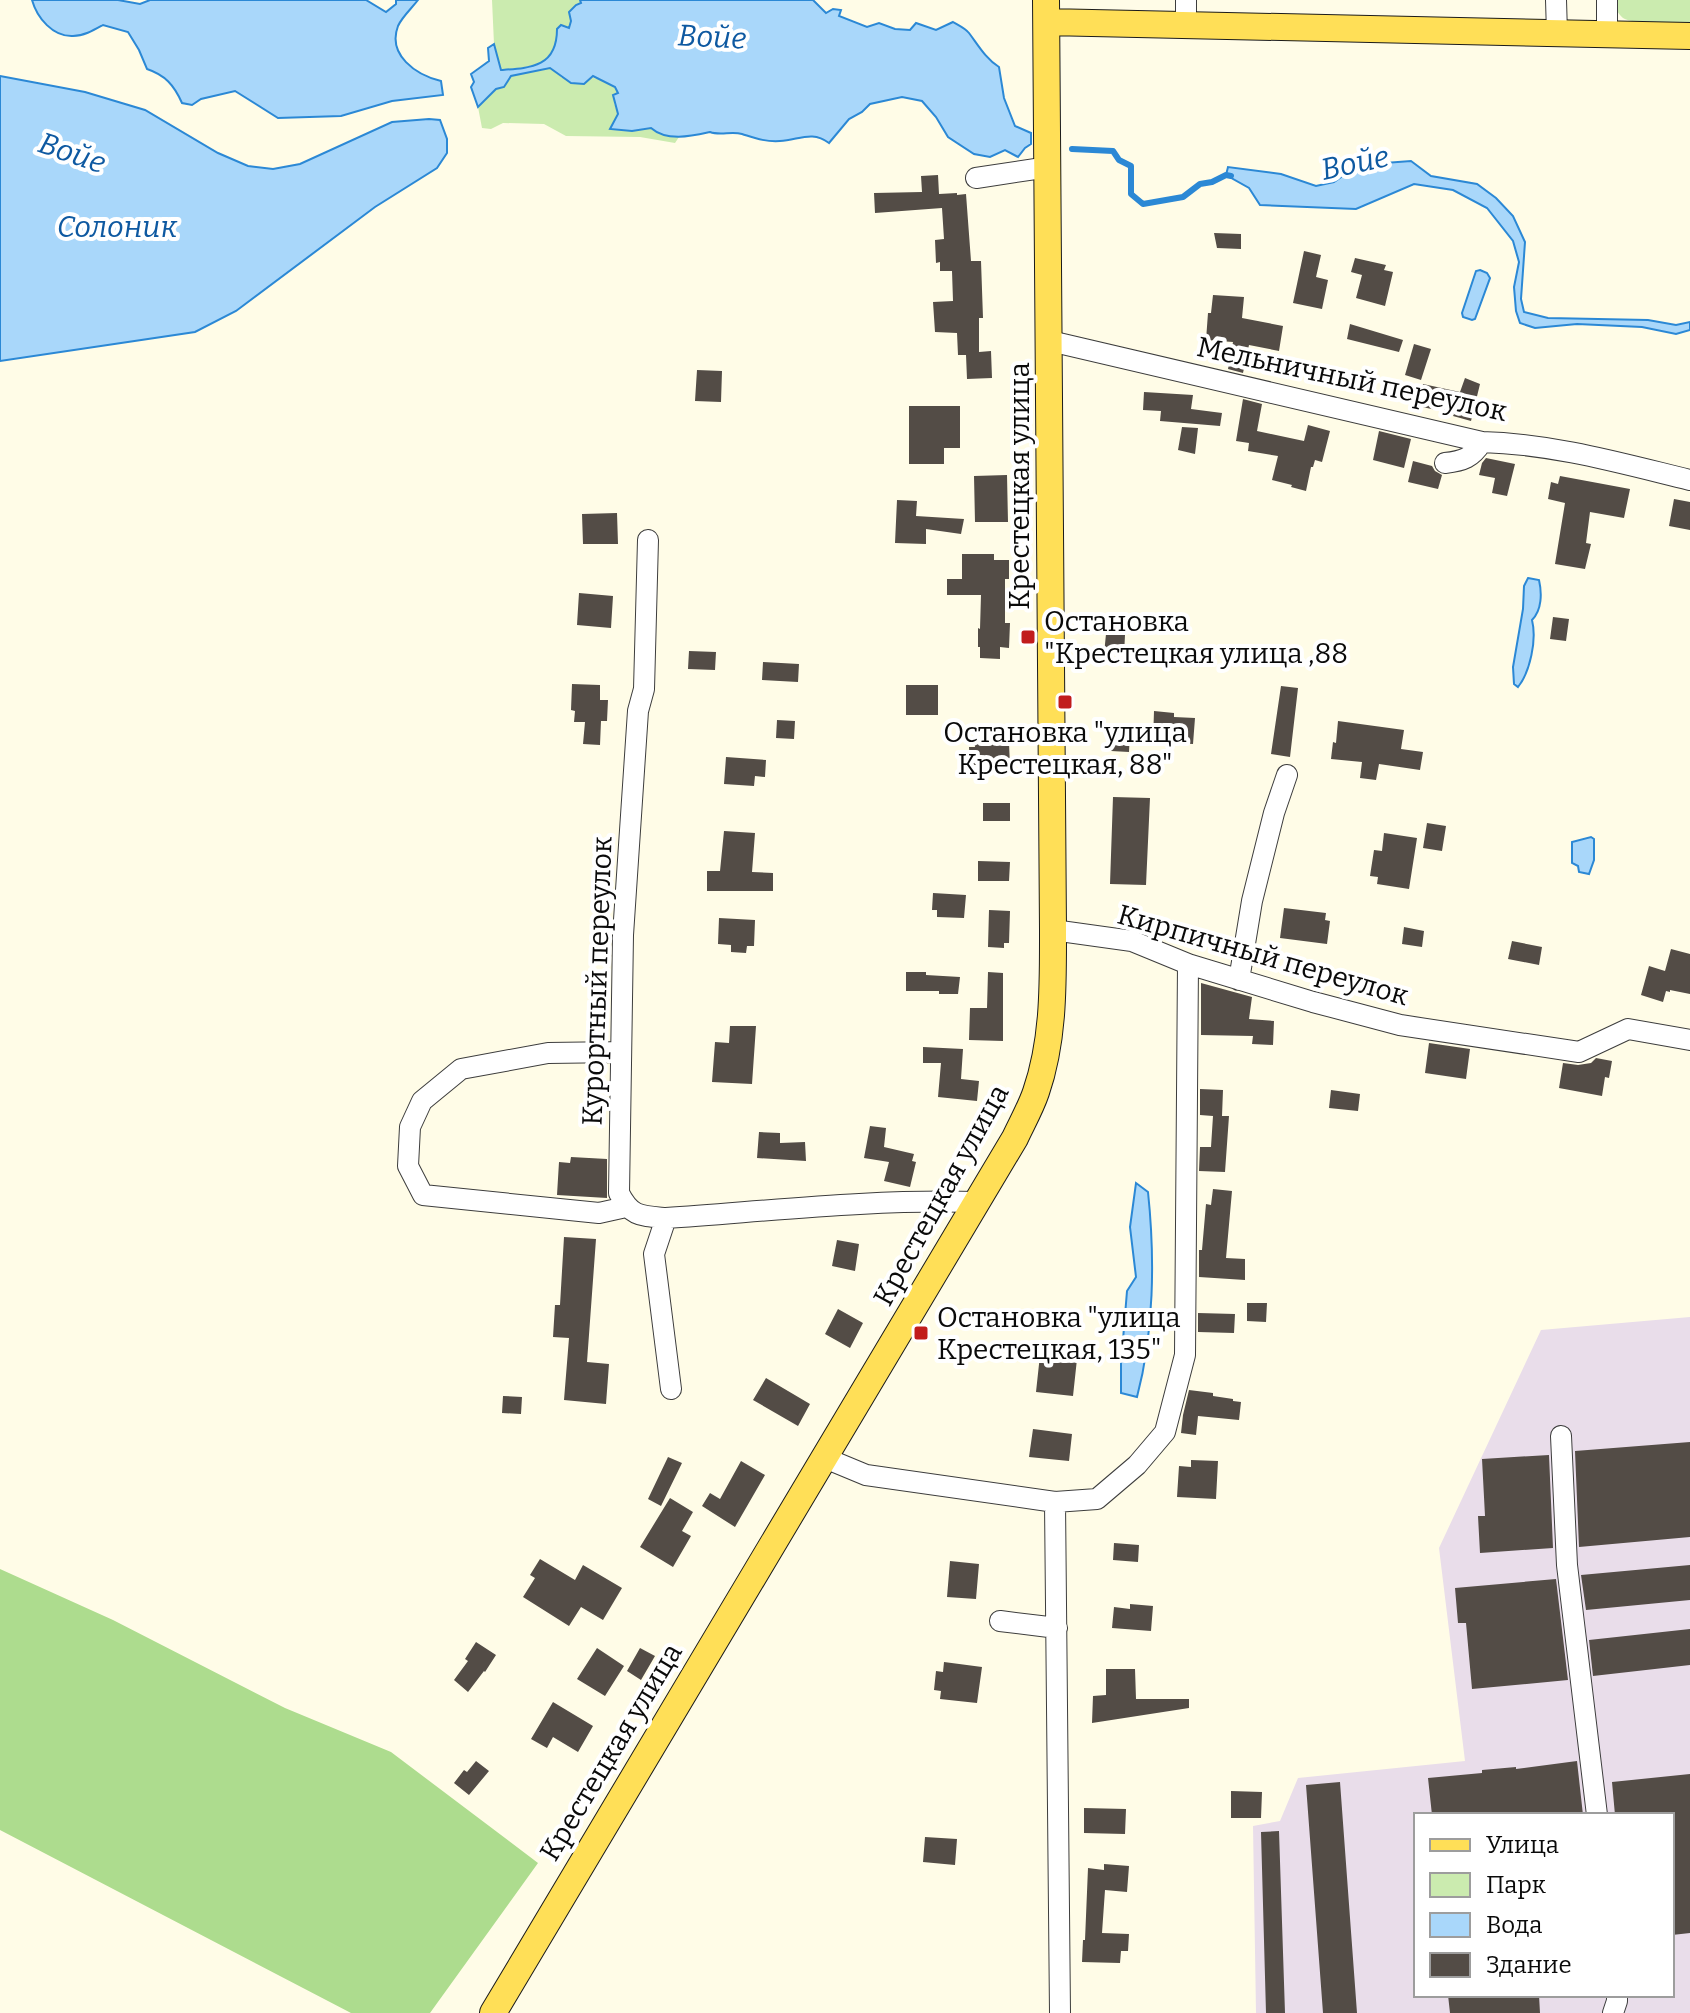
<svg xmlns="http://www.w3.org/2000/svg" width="1690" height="2013" viewBox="0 0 1690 2013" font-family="Bitter,serif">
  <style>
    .industrial { fill: #e9ddea; fill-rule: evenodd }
    .green { fill: #cbebaf }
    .forest { fill: #addc8e }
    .water { fill: #a9d7fa; stroke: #2b88d5; stroke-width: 2 }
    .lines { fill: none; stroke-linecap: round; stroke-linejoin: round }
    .stream { stroke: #2b88d5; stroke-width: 6 }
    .building { fill: #534c46 }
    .minor-casing { stroke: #3d3d3d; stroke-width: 22 }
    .major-casing { stroke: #1b1b1b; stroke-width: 28 }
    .minor { stroke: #fff; stroke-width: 20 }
    .major { stroke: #ffdf57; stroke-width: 26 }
    .poi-dot { fill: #c11c1c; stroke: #fff; stroke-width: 3 }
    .labels { text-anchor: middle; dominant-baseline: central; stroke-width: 8; stroke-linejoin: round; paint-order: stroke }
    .street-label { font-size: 28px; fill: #0a0a0a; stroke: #fff }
    .poi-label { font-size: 28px; fill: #0a0a0a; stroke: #fff; text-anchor: start }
    .water-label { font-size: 30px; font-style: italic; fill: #0e59a1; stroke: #fff }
  </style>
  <rect width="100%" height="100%" fill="#fffce7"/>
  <path class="industrial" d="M1690,1317V2013H1256L1253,1826L1280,1821L1298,1778L1465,1761L1439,1548L1541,1330ZM1416,1815H1672V1995H1416Z"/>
  <path class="green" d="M492,0H580L582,3L569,28L543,63L520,68L500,70L494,44Z
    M1615,0H1690V23C1677,23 1631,24 1623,18C1617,13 1615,7 1615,0Z
    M551,68L562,78C580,77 609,74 618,93L614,103L618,114L610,128L632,131L652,128L657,133L679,137L675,143L640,137L566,136L544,124L503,123L491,129L482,128L478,107L497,89L504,87L511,76Z"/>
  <path class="forest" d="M0,1569L113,1620L285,1708L391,1752L538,1863L430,2013H351L0,1830Z"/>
  <path class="water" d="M32,0H118L140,4L150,0H366L386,12L396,4V0H418C412,8 402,17 398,26C387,55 416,75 441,81L443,95L392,101L341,116L278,118L235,91L201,99L192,105L182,103C174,85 165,75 147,69L139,50L128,32L103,25C94,30 84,36 73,36C53,37 37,18 32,0Z
    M580,0H813L826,13L833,9L841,10L839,16L867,27L879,23L895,29L910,30L916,23L936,30L953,22C958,25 965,28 969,33C978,45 986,59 999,67L1004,98L1015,126L1031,133V144L1025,148L1018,157L1005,150L990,157L974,154L948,137L936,117L922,101L902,97L870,104L862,112L849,119L829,143C812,130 799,140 780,141C765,142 755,138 742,134C731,131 720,136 710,132C692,136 667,142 651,128L632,131L610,129L618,114L613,95L618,93L615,87L593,76L584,84L571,83L550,68L511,76L504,87L496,89L478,107L471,87L474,82L471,74L489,61L488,48L494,44L501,70C531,68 557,67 557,29L561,25L569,28L571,21L569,12L576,5L581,3Z
    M0,76L85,92L145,110L218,153L248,166L273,169L300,164L392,122L429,119L440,120L447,139V153L437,168L375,207L236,311L195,332L0,361Z
    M1411,161L1431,176L1477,184L1496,198L1513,216L1525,242L1521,299L1524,312L1548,318L1648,320L1676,325L1690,322V330L1676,334L1642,327L1577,324L1535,328L1520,323L1516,311L1514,287L1519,262L1513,241L1487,208L1453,190L1414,184L1356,209L1260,205L1249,188L1226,175L1228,167L1281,174L1316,186L1334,182L1358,165Z
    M1480,270L1487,273L1490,278L1475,319L1472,320L1463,317L1462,313L1476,271Z
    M1528,578L1539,580C1542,593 1542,610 1532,620C1537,640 1530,672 1518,687L1514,684L1513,667L1523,609L1524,586Z
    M1591,837L1594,839V860L1589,874L1579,872L1578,866L1572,863V842Z
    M1136,1183L1148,1192C1155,1258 1154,1333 1137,1397L1121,1393V1364L1127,1291L1136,1277L1130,1227Z"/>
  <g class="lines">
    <path class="stream" d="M1072,149L1113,151L1119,160L1131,166V194L1143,204L1183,197L1200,184L1212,182L1226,175L1231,176"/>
  </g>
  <path class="building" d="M938,175L939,194L957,193V195L966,194L971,261H981L983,318H979V352L991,351L992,378L967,379L966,355H958L957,333L935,332L933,302L953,301L952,271H940V262L936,263L935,240L944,239L942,208L875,213L874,193L922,192L921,176Z
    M1214,233L1241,234V249L1217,248Z
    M1304,251L1321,255L1316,277L1328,280L1322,309L1293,303Z
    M1355,258L1386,265L1384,270L1393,272L1385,306L1356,298L1362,275L1351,272Z
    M1213,295L1244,297L1242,318L1283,326L1279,351L1249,345L1243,373L1228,369L1233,342L1206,340L1208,313H1211Z
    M1350,324L1403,340L1399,352L1347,339Z
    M1414,344L1431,349L1421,380L1405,375Z
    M697,370L722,371L721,402L695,401Z
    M1465,378L1480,384L1471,421L1453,416L1454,414L1418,406L1423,384L1460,392Z
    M1144,392L1193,395L1191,409L1222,413L1220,426L1160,421L1161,411L1143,410Z
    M1243,399L1262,404L1257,431L1304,441L1308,425L1330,431L1322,462L1315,460L1313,467H1311L1306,491L1291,487L1292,485L1272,480L1278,456L1248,451L1249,443L1236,441Z
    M909,406H960V448H944V464H909Z
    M1182,427L1198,428L1195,454L1178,450Z
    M1379,431L1411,439L1404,468L1373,460Z
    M1486,458L1515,464L1507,496L1492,493L1495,478L1479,475L1482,463Z
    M1413,461L1432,466L1435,471L1442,475L1438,489L1408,482Z
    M1007,475L1008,522H975L974,476Z
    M1560,476L1630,489L1624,518L1590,512L1586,543L1591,544L1585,569L1555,564L1565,503L1548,499L1551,482L1558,484Z
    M1674,499L1690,502V530L1669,526Z
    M897,500L917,501L916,516L964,519L961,534L926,529V544L895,543Z
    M617,513L618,544H583L582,514Z
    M962,554H994V560H1009V579H1005V623H1010L1009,648L1000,647V659L980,658V647H978V628L980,629L981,595H947V579H962Z
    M579,593L613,596L611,628L577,625Z
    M1553,617L1569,619L1566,641L1550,639Z
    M1106,634L1125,635L1124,655L1104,654Z
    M689,651L716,652L715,670L688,669Z
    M763,662L799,664L798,682L762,680Z
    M572,684L600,685V700H608L607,721H601L600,745L583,744L585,722H574L575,711L571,710Z
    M906,685H938V715H906Z
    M1281,686L1298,688L1290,757L1271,754Z
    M1154,711L1174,713V717L1195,718L1193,744L1153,742Z
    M777,720L795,721L794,739L776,738Z
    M1338,721L1404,730L1401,749L1423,752L1420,770L1379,764L1376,780L1360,778L1362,762L1331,759L1333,742L1336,743Z
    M1112,730L1130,731L1129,752L1111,751Z
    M992,737L993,744L1009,743L1010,766L984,767V765H970L969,747H975L974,738Z
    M726,757L766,760L765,777L755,776L754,786L724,784Z
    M1113,797L1150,798L1146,885L1110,884Z
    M983,803H1010V821H983Z
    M1427,823L1446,826L1442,851L1423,848Z
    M724,831L755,833L752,872L773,873V891H707V871H720Z
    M1384,833L1417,838L1409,889L1377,884L1378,877L1370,876L1374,850L1382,851Z
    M978,861L1010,862L1009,881H978Z
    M933,893L966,895L964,918L937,917V910H932Z
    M1284,908L1326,913L1325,920L1330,921L1327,944L1280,938Z
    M989,910L1010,911L1009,943H1004V948L988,947Z
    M719,918L755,920L754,946H747L746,953L731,952V945L718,944Z
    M1404,927L1424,931L1422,947L1402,944Z
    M1512,941L1542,947L1539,965L1508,959Z
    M1671,949L1690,954V994L1670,990V992L1666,991L1663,1002L1641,995L1649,966L1665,971Z
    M906,972H926V975L960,977L958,994H939V991H906Z
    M988,972L1003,973V1041L969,1040L970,1008H987Z
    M1201,983L1252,997L1249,1019L1274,1021L1273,1045L1252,1044L1253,1036L1201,1035Z
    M730,1026H756L752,1084L712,1082L715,1042L729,1043Z
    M1429,1043L1470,1049L1466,1079L1425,1073Z
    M923,1047L963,1049L961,1079L979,1081L977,1101L938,1097L941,1063H923Z
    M1596,1058L1612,1061L1609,1078L1605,1077L1602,1096L1559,1088L1563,1063L1578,1065L1591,1063Z
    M1200,1089L1223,1090L1222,1116H1229L1225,1172L1199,1171L1200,1147H1211L1213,1116L1200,1115Z
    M1331,1090L1360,1094L1358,1111L1329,1108Z
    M870,1126L886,1128L884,1147L914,1154L912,1161L916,1162L910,1187L884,1181L889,1162L864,1158Z
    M759,1132L780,1133V1143L805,1142L806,1161L757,1158Z
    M571,1157L607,1159V1198L557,1195L559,1162L570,1163Z
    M1213,1189L1232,1191L1226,1258L1245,1259V1280L1199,1277V1250H1202L1206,1204L1211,1205Z
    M564,1237L596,1239L587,1362L609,1364L606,1404L564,1400L569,1338L553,1337L555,1305H560Z
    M837,1240L859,1244L855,1271L832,1266Z
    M1247,1303H1267L1266,1322L1247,1321Z
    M838,1309L863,1323L850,1348L825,1334Z
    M1198,1313L1235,1314L1234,1333L1198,1332Z
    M1040,1355L1077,1359L1073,1396L1036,1392Z
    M766,1378L810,1404L798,1426L753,1400Z
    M1189,1390L1213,1393V1396L1233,1399V1401L1241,1402L1239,1420L1198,1416L1196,1435L1181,1433L1183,1415Z
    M503,1396L522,1397L521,1414L502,1413Z
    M1033,1429L1072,1434L1069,1461L1029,1457Z
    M1690,1442V1537L1579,1547L1575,1451Z
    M1549,1455L1553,1548L1480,1553L1478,1516H1485L1482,1459Z
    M668,1457L682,1463L661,1506L648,1499Z
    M1191,1460L1218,1461L1216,1499L1177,1497L1179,1466L1191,1467Z
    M741,1461L765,1475L735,1527L702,1506L710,1493L720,1499Z
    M670,1498L693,1512L682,1531L691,1536L673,1567L640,1547Z
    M1114,1543L1139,1545L1138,1562L1113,1560Z
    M540,1559L575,1580L583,1565L622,1588L603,1620L581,1607L569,1626L523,1597L535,1578L530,1575Z
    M950,1561L979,1564L976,1599L947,1597Z
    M1690,1565V1600L1586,1610L1581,1575Z
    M1556,1579L1568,1680L1472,1689L1466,1623H1458L1455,1588Z
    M1130,1604L1153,1606L1151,1631L1112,1628L1114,1607L1130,1609Z
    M1690,1629V1665L1593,1676L1589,1640Z
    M476,1642L496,1655L485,1672L484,1671L468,1692L454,1680L468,1661L465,1659Z
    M597,1648L624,1666L605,1696L577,1679Z
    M640,1648L655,1656L641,1680L627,1671Z
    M944,1662L982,1667L977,1703L940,1699L941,1691L934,1690L936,1671L943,1672Z
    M1106,1669H1135L1136,1699H1189V1708L1092,1723L1093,1696L1106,1695Z
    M553,1702L593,1726L578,1752L553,1737L547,1748L531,1739Z
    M476,1761L489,1771L469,1795L454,1783L464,1770L467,1772Z
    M1577,1761L1583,1815H1432L1428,1778L1482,1773V1770L1516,1767V1769Z
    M1690,1774V1933L1672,1935V1813L1615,1815L1612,1782Z
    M1340,1782L1357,2013H1323L1306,1785Z
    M1231,1791L1262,1792L1261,1818H1231Z
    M1084,1808L1126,1809L1125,1834L1084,1833Z
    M1279,1831L1285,2013H1266L1261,1832Z
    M925,1837L957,1839L955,1865L923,1862Z
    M1104,1864L1129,1866L1127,1892L1105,1890L1102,1933L1129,1934L1128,1951H1121L1120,1963L1082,1962L1083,1940H1085L1088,1868L1104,1870Z
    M1448,1995H1539L1540,2013H1450Z"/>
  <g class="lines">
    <defs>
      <path id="minor" d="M1186,0V24
        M1556,0L1557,33
        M1607,34V0
        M976,178L1049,167
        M1050,341L1482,442C1554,444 1620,463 1690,480
        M1445,463C1463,461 1472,458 1482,442
        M648,540L644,689L638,711L623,935L619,1193C631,1217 641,1216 666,1218L654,1254L671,1389
        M1053,930L1132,941L1188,964L1313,1002L1400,1025L1579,1052L1628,1029L1690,1040
        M1239,980L1252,901L1274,813L1287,775
        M620,1052L548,1053L461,1069L422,1101L410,1127L408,1166L423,1195L599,1213L626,1207
        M666,1218C769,1211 873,1199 977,1202
        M1561,1436L1567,1565L1597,1815
        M825,1458L866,1475L1055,1502L1097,1499L1137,1465L1165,1432L1185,1355L1188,964
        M1055,1502L1060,2013
        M1000,1621L1057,1628
        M1613,2013L1617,2001V1995"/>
      <path id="major" d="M1047,22L1690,36
        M493,2013L1015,1138C1022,1123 1031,1107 1036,1092C1054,1040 1053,984 1053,930L1046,0"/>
    </defs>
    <use href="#minor" class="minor-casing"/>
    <use href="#major" class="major-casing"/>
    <use href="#minor" class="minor"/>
    <use href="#major" class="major"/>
  </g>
  <g class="poi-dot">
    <rect x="1020" y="629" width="16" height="16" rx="4"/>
    <rect x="1057" y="694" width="16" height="16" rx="4"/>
    <rect x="913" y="1325" width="16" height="16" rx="4"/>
  </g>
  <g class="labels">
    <g class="street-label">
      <text transform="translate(1352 379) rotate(12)">Мельничный переулок</text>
      <text transform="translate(1019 486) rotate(-90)">Крестецкая улица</text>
      <text transform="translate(1263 955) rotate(16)">Кирпичный переулок</text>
      <text transform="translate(597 981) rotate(-88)">Курортный переулок</text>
      <text transform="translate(941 1195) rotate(-61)">Крестецкая улица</text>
      <text transform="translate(611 1752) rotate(-59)">Крестецкая улица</text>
    </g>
    <g class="poi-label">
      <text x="1044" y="621">Остановка<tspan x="1044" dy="32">"Крестецкая улица ,88</tspan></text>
      <text x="1065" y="732" text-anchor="middle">Остановка "улица<tspan x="1065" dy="32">Крестецкая, 88"</tspan></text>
      <text x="937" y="1317">Остановка "улица<tspan x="937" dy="32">Крестецкая, 135"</tspan></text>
    </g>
    <g class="water-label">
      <text transform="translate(712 37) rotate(3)">Войе</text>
      <text transform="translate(72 153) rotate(19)">Войе</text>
      <text transform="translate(1355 163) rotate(-12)">Войе</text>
      <text x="117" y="227">Солоник</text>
    </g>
  </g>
  <rect x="1414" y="1813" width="260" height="184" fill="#ffffff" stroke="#9d9d9d" stroke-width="2"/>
  <rect x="1430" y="1839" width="40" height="12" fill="#ffdf57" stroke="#9d9d9d" stroke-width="2"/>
  <text x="1486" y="1853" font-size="24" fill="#0a0a0a">Улица</text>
  <rect x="1430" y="1873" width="40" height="24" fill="#cbebaf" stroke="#9d9d9d" stroke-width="2"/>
  <text x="1486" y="1893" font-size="24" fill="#0a0a0a">Парк</text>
  <rect x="1430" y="1913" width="40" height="24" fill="#a9d7fa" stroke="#9d9d9d" stroke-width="2"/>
  <text x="1486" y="1933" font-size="24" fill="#0a0a0a">Вода</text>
  <rect x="1430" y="1953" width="40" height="24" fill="#534c46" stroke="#9d9d9d" stroke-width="2"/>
  <text x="1486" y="1973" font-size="24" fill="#0a0a0a">Здание</text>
</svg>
